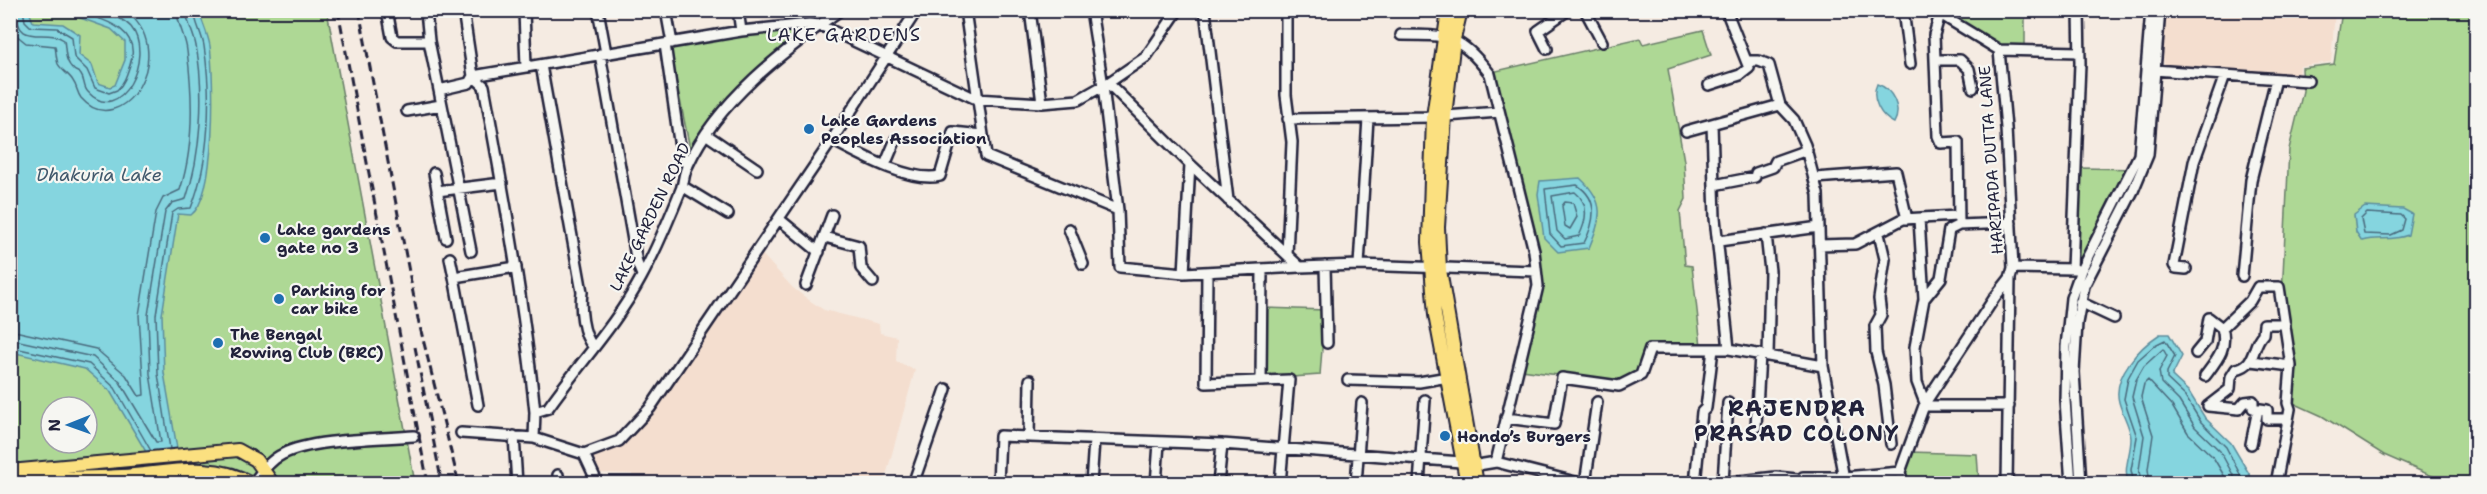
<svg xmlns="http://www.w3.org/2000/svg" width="2487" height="494" viewBox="0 0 2487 494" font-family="'Shantell Sans',sans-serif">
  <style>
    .built { fill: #f4decf }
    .green { fill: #aed895; stroke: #687d68; stroke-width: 1.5; fill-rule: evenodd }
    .water { fill: #85d5df; stroke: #5d8d9d; stroke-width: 1.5 }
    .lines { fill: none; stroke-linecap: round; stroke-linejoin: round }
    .shore { stroke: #4a6a7d; stroke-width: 1.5 }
    .minor-casing { stroke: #22223b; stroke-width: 14 }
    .major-casing { stroke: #22223b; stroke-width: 16 }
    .minor { stroke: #f6f6f2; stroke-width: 9 }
    .major { stroke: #fbe080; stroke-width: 12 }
    .rail { stroke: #22223b; stroke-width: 3; stroke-dasharray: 9 4.5; stroke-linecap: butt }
    .poi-dot { fill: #1f6fb2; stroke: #f6f6f2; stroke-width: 2 }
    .labels { text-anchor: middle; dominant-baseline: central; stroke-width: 4.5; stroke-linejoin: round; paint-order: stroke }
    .poi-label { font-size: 16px; font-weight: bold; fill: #22223b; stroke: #f6f6f2; text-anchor: start }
    .street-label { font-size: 16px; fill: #22223b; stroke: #f6f6f2 }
    .neighbourhood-label { font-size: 18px; letter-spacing: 1.5px; fill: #22223b; stroke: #f6f6f2 }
    .water-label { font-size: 18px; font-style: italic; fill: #40586c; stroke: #f6f6f2 }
    .district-label { font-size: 22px; font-weight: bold; letter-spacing: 1.5px; fill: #22223b; stroke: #f6f6f2 }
  </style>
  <rect width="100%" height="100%" fill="#f5ebe2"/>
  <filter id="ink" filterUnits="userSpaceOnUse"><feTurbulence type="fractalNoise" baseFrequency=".0167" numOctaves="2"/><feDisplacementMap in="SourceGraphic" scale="12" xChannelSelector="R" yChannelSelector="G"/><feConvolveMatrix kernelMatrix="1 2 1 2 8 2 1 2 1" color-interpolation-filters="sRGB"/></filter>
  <g filter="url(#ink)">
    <path class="built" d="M2160,11H2335L2331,62L2300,66L2299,79L2164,68Z
      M759,251L793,288L809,300L824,310L879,324L880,333L897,337L896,361L915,370L884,483H632V474L598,473L586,455L620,444L640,426Z"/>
    <path class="green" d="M10,11H327L415,483H11ZM51,407H87V443H51Z
      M1942,11H2025V53L2005,49Z
      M2342,11H2476V483H2448L2384,455L2322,416L2291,402L2282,296L2289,149L2303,91L2302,68L2334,64Z
      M810,27L759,67L722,109L692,159L669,45Z
      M1703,30L1711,55L1668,69L1684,161L1686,199L1680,211L1685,265L1692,266L1701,346L1649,344L1639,371L1616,383L1522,370L1541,288L1492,72L1640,38L1643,44Z
      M2078,168L2142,169L2093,268L2075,266Z
      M1265,308L1325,310L1320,375L1264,379Z
      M1910,452L1977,454L1979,483H1906L1902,471Z"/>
    <path class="water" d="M11,11H29L33,22L63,24L80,35L79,55L92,65L98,83L110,87L115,85L125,60V42L111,29L61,11H199C202,22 208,34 210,46C214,78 217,196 191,215L178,214L162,315L164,373L183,483H147L145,450L110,391L85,369L11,352Z
      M1877,84C1893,89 1902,109 1894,123C1881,117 1870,99 1877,84Z
      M1580,178C1607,203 1601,218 1589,248L1558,252L1544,238L1538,194L1540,181Z
      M2365,207L2403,209L2412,214L2408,235C2391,242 2378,236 2362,241L2356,232L2354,215Z
      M2160,334H2169L2182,356L2172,376L2189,392L2205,418L2231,443L2251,477V483H2128C2123,466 2131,455 2131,438C2130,426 2122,414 2119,402C2112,376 2140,347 2160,334Z"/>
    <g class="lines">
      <path class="shore" d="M16,10C17,49 45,27 64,40C66,51 64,61 74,70C76,72 80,72 81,75C85,80 83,87 88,92C120,127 155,56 131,27C122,17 109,14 98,10
        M23,10L25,21L31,27L57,28L72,37L74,57L87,70L95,88L109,93L117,90C124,84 127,74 130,65C143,27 100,19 73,10
        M10,30L26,43L55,46C56,51 56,58 58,64C62,71 70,75 73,81C77,86 77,93 81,98C121,144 182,50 124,10
        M1577,185C1599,199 1595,222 1584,243L1561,246L1550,234L1545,189Z
        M1575,192C1590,204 1586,222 1579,236L1565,239L1557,231L1552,196Z
        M1565,202L1573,203L1577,217L1570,229L1565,226L1562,206Z
        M2367,213L2401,215L2405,219L2402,230L2391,235L2364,234L2361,219Z
        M10,330L96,349L126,375L139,396L144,395L139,315L156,212L163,198L180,190C194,147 193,96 187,51C186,37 177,25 177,10
        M10,339L93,357L120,382L156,442H161L150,374L148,315L165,212L172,203L186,199C201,155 205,92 196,46C194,34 187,23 186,10
        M10,347L89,364L115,388L151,451
        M170,449L158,374L156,315L172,213L178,209L191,208C210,160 212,98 204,46C202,34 195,23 194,10
        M2134,484L2131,470L2137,437L2124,399L2128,378L2138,360L2155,345L2165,340L2175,356L2167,372V379L2185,396L2201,422L2226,447L2245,484
        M2141,484L2139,470L2144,436L2132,397L2136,380L2144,366L2163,349L2167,356L2159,371L2161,383L2179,401L2195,427L2220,451L2238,484
        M2150,484L2148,469L2153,435L2141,397L2144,384L2148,380L2172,406L2188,433L2213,457L2229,484"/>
      <defs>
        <path id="minor" d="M387,10L392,37L397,41H429L426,11
          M524,10L526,67
          M598,10L606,53
          M666,10L672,43
          M738,10L741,31
          M965,10L986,156L1118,210
          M1030,10L1042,103
          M1091,10L1103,86L1118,210L1120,267L1184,273L1300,267
          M1205,10L1228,200
          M1286,10V95L1292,142L1287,255
          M1585,10L1602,42
          M1903,10L1910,64
          M1940,10V14L1999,50L2006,128L2013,268L2010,278L2007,484
          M1088,11L1108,10
          M1940,14L1934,35L1938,136L1941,143L1958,142L1959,225
          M1401,35C1449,35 1459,35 1490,74L1534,251L1538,286L1496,462
          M429,41L439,90L469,83L473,76L463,10
          M665,44L679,141L687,166
          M1547,49L1538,31L1568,10
          M1999,50L2080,52
          M600,54L637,263L642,275
          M1935,60H1960L1969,69L1973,88
          M1747,61H1759L1769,65L1780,105L1794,120L1805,145L1818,194L1823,366L1845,484
          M541,65L582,292C580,307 582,335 593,346
          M2154,70L2308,81
          M473,76L741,31L809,24L820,25L976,99L1042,103L1078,100L1108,83L1146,57L1178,10
          M473,76L484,86C504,195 524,303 535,412
          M1108,83L1190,164L1300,267L1359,265L1536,271
          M1709,85L1740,75L1749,68L1726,10
          M439,90L471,251
          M407,111L441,105
          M1288,119L1433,117L1499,112
          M1712,124L1715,218L1729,349
          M1686,131L1780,105
          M707,135L757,169
          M832,140C859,154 910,183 940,176L953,132L982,135
          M885,165L896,139
          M434,173L446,238
          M1815,178L1896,172L1907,219
          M1714,185L1755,177L1756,173L1773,167L1776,161L1807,150
          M682,186L728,214
          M437,191L502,183
          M779,219L819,252
          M1919,219L1924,299L1915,347L1917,382L1925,403
          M1069,229L1083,264
          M1766,234L1770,271L1768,356
          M1879,234L1885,259L1879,299L1881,315L1875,326L1876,352L1884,385L1891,444
          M825,237L859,246L861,268L873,282
          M1719,241L1819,227
          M1819,245L1855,244L1903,219L1957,216
          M450,258L454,277
          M1359,265L1368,118
          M1325,266L1327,343
          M2013,268L2075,269
          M2072,269L2080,63L2079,10
          M2186,269L2176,268L2174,265L2194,162L2225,75
          M1207,272L1206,383L1289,380L1280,484
          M1184,273L1190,164
          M2242,276L2251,180L2276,79
          M806,285L832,215
          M1924,299L1941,278L1949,230L1959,225L2011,223
          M2080,302L2114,318
          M2196,353L2205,342L2209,318L2222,328
          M2251,361L2291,366
          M2205,376C2217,360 2228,348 2222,328L2250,301L2258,287H2279L2291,366L2288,403L2290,409L2276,484
          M1348,380L1419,382L1448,377
          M1261,381L1262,269
          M478,405L454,277L516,267
          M1924,406H2009
          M2208,406L2230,389L2231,377L2236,369C2257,365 2251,346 2263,334L2264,324H2285
          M2208,406L2239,409L2245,402L2253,401V408L2267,410V419H2288
          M1506,418L1554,424L1562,378L1619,386L1641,375L1650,349H1729L1823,366
          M1756,427L1760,354
          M461,433L534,438L584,454L619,441L650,408L832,140L917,10
          M514,436L517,484
          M1029,437L1030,380
          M534,438L535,412L548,408C578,365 616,325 641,278C656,250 670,217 682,187C684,180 684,172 688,165C717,101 784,51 840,10
          M2251,444L2258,409
          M584,454L598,484
          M558,475L559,484
          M1803,477H1845L1900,472
          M1723,482L1728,403
          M253,483C262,472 270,460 283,454C311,439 380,439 414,436
          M913,484L946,389
          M998,484L1000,436L1222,444L1461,462L1472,466L1496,462L1583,484
          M1091,484L1094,440
          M1156,484L1159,443
          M1218,484L1222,444
          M1356,484L1362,403
          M1419,484L1425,400
          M1585,484L1597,402
          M1695,484L1702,412L1706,408L1713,349
          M1713,484L1776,477L1797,479
          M1903,484L1900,472L1925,403L1995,297L2010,278
          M2071,484L2065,400L2066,347L2071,298L2081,270L2139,155L2151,10
          M2081,484L2074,372L2077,323L2084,286L2133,191L2148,155L2160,10"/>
        <path id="major" d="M1448,10L1433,117L1429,242L1435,315L1467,484
          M1461,10L1454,39L1445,116L1438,227L1440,270L1477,484
          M10,471L238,450L256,460L273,484
          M10,479C48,478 85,478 122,476C167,473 212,460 253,484"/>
      </defs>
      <use href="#minor" class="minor-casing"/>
      <use href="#major" class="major-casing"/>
      <use href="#minor" class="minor"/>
      <use href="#major" class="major"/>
      <path class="rail" d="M338,10L428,484
        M359,10L418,319L459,484
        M415,347L442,484"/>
    </g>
  </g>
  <g class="poi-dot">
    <circle cx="809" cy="129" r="6"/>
    <circle cx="265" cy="238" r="6"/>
    <circle cx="279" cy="299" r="6"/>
    <circle cx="218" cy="343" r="6"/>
    <circle cx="1445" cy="436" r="6"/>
  </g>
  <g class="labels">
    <g class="poi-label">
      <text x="821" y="120">Lake Gardens<tspan x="821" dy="18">Peoples Association</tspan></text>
      <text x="277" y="229">Lake gardens<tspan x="277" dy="18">gate no 3</tspan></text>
      <text x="291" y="290">Parking for<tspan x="291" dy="18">car bike</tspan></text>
      <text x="230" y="334">The Bengal<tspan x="230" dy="18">Rowing Club (BRC)</tspan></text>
      <text x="1457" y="436">Hondo’s Burgers</text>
    </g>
    <g class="street-label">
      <text transform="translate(1991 160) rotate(-94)">HARIPADA DUTTA LANE</text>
      <text transform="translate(650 217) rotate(-64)">LAKE GARDEN ROAD</text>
    </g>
    <g class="neighbourhood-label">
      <text x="844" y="35">LAKE GARDENS</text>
    </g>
    <g class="water-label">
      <text x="99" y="175">Dhakuria Lake</text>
    </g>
    <g class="district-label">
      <text x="1797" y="408">RAJENDRA<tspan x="1797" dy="25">PRASAD COLONY</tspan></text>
    </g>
  </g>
  <rect width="2487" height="494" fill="none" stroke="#f6f6f2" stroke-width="36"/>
  <rect x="18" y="18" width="2451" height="458" fill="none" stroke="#22223b" stroke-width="2" filter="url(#ink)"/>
  <g transform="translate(69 425) rotate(269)"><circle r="28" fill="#f6f6f2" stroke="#a1a1a9" stroke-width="1.5"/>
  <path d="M0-4.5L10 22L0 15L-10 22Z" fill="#1f6fb2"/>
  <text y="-9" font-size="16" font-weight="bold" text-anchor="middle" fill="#22223b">N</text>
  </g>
</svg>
